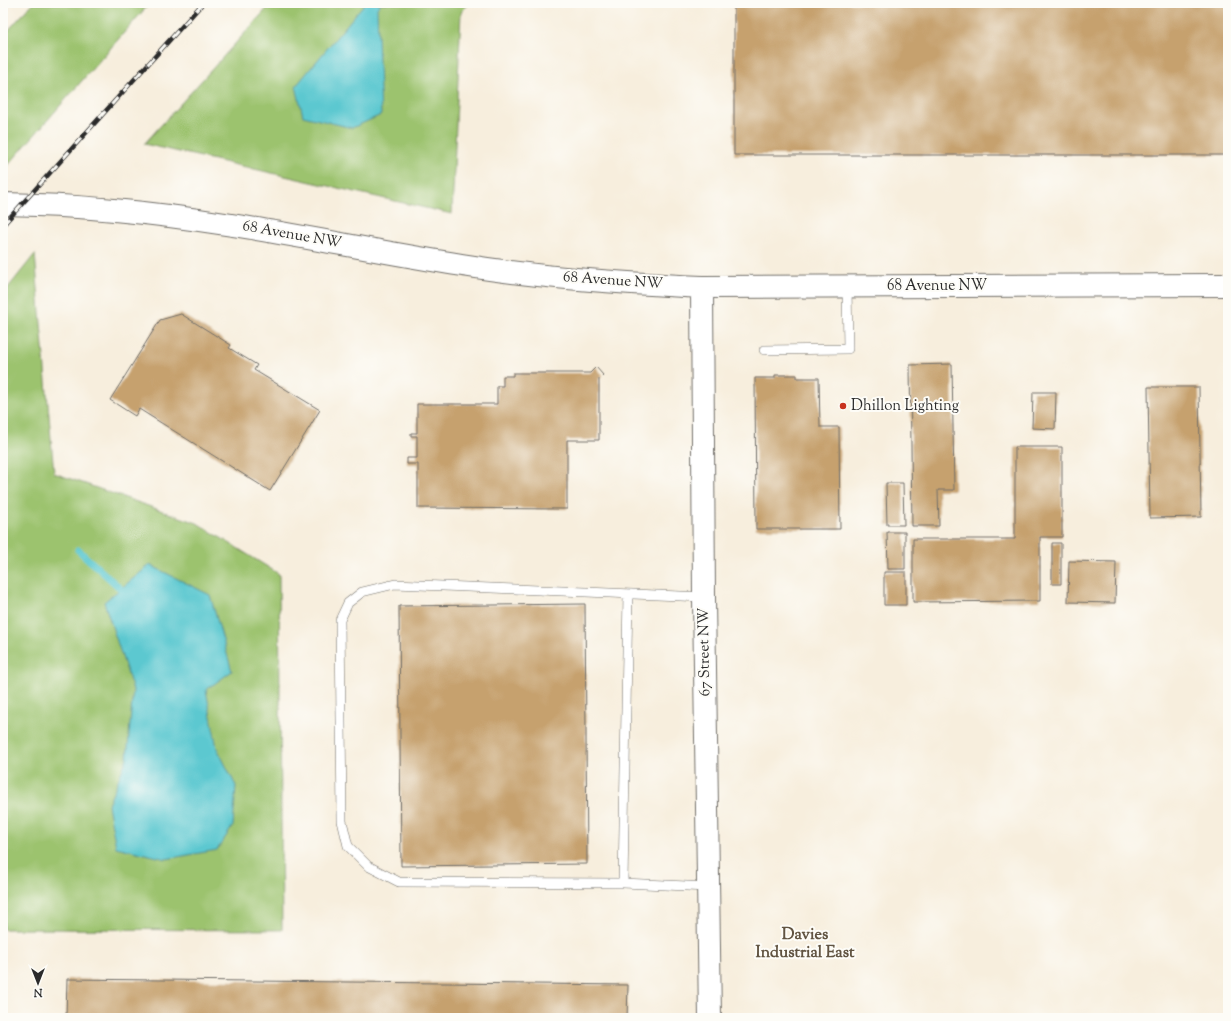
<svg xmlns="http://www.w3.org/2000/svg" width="1231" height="1021" viewBox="0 0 1231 1021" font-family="'Sorts Mill Goudy',serif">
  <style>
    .green { fill: #9cc36e; stroke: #64774c }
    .water { fill: #5bc8d0; stroke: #437a7e }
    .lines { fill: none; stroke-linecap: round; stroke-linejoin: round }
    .stream { stroke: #5bc8d0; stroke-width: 7 }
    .building { fill: #c6a16e }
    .lane-casing { stroke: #726f69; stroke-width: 10 }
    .secondary-casing { stroke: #726f69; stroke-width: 24 }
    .lane { stroke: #fff; stroke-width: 9 }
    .secondary { stroke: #fff; stroke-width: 22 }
    .rail-casing { stroke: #2b2b2b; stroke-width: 4.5 }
    .rail { stroke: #fdfcf7; stroke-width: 3; stroke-dasharray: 9; stroke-linecap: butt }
    .poi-dot { fill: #c8321e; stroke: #fdfcf7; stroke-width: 1.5 }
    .labels { text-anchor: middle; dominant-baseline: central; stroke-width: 4; stroke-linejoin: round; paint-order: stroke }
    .street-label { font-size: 15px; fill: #2b2b2b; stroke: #fdfcf7 }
    .poi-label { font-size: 15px; fill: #2b2b2b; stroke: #fdfcf7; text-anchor: start }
    .neighbourhood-label { font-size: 16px; font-weight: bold; fill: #615442; stroke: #fdfcf7 }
  </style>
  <rect width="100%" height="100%" fill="#fdfcf7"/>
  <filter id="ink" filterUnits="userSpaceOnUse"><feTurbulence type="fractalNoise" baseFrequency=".025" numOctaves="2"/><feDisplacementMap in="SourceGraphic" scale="8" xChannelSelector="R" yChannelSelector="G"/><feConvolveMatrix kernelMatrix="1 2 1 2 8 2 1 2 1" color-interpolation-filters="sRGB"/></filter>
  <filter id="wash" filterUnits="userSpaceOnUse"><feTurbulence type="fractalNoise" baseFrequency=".012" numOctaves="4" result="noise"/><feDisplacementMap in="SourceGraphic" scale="16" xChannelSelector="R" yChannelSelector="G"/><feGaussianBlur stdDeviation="0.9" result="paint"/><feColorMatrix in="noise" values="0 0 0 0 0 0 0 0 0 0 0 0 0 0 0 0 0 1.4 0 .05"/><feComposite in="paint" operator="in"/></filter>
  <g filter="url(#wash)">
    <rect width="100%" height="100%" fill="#f7eedd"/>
    <path class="green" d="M33,3H150L3,171V36Z
      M272,3H470L461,12L452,214L144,144Z
      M35,254L54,473L197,523L279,574L282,930L3,929V294Z"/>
    <path class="water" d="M365,3H381L377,8L381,115L352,128L303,116L296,86Z
      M150,565L210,595L232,671L206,690L217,748L236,786L233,826L217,850L166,859L116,847L108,805L127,758L133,690L104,602Z"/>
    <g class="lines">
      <path class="stream" d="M78,550L121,589"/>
    </g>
    <g id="blocks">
      <path class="building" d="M734,3H1228V155H734Z
        M181,314L231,345L229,348L257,365L254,370L320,410L270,491L139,409L135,416L110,400L160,320Z
        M952,364L954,490H938L939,526H912L910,365Z
        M596,367L603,375L599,379V440H567V509L418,508V464H407V458H417V436H411V433H417V404H497V386H503V376H513V373H590Z
        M775,375H797V378H819L820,427H839L840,529H756L755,378H775Z
        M1148,387H1199L1201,517L1150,518Z
        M1033,392H1056L1055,429L1032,428Z
        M1015,447H1062V537H1040V601L913,602V539H1015Z
        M886,483H903L904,525H887Z
        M887,532H905V569H888Z
        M1052,543H1061V584H1052Z
        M1069,561L1116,562L1115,603L1068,602Z
        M884,572H906V605H884Z
        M585,604L587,864L401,866L399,606Z
        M67,979L628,985L627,1018H66Z"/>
    </g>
  </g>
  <g filter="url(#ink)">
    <use href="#blocks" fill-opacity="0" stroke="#726f69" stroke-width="1"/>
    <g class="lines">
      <defs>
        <path id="lane" d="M764,350L848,349L847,286
          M704,597L395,584L362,592L348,603L340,620L342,821L348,846L368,866L399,882L623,883L708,887
          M623,883L628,594"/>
        <path id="secondary" d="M3,204C80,205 157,213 232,225C309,237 385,253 462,265C542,278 622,283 702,287L1228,285
          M702,287L704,598L710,1018"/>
      </defs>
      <use href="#lane" class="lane-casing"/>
      <use href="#secondary" class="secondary-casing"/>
      <use href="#lane" class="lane"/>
      <use href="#secondary" class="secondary"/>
      <defs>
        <path id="rail" d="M3,225L203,3"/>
      </defs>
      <use href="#rail" class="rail-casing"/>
      <use href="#rail" class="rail"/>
    </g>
  </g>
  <circle class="poi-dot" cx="843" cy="406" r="4"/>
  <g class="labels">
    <g class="street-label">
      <text transform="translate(292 235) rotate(10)">68 Avenue NW</text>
      <text transform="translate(613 281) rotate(4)">68 Avenue NW</text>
      <text x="937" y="286">68 Avenue NW</text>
      <text transform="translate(705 652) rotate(-91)">67 Street NW</text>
    </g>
    <g class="poi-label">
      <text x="851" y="406">Dhillon Lighting</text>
    </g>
    <g class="neighbourhood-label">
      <text x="805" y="935">Davies<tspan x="805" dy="18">Industrial East</tspan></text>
    </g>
  </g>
  <rect width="1231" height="1021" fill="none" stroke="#fdfcf7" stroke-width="16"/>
  <g transform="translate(38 983) rotate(180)" stroke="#fdfcf7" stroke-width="3" paint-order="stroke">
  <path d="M0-3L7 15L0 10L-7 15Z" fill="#2b2b2b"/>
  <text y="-6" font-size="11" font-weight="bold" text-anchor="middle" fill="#2b2b2b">N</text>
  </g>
</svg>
